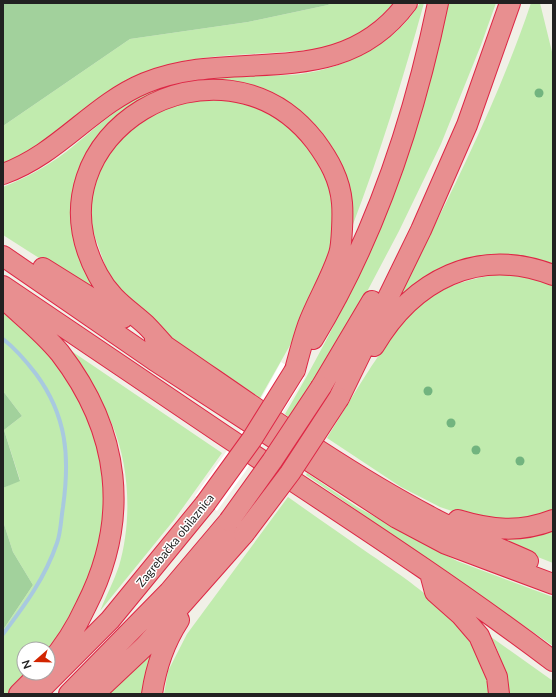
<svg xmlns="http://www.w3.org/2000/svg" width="556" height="697" viewBox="0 0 556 697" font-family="Lato,sans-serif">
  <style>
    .grass { fill: #c1ebae }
    .forest { fill: #a2d19c }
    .pier { fill: #fff }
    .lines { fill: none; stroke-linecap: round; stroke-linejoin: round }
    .stream { stroke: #a8c9df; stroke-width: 4 }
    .highway-casing { stroke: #dd2745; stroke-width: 22 }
    .highway { stroke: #e88f90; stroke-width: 20 }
    .highway-bridge-casing { stroke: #dd2745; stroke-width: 22; stroke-linecap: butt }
    .highway-bridge { stroke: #e88f90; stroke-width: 20 }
    .tree { fill: #72b47f }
    .labels { text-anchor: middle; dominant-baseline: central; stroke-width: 3; stroke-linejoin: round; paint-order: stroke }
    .street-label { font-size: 12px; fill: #212121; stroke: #fff }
  </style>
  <rect width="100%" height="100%" fill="#f1f0e7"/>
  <path class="grass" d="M331,3H394C378,20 360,35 338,44C320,50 301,51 283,52C229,56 174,54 126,82L32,152L3,165V126L130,39L248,22L328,5Z
    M420,3H424C403,79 380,154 352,227C349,212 346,196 343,180C342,173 341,165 338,159C311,97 236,69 173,87C154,92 138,102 122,114L75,233L80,255L88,274L108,302L3,235V187C26,178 46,167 66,152C95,129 123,101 158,88C200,73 246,77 290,75C338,72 395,46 420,3Z
    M449,3H496L481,45L441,144L399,231L351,322L290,418L285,414C332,335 372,252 403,166C423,113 436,58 449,3Z
    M531,3H540L553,56V266L501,257L391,312C442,211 495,110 531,3Z
    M205,96L259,105L297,129L317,158L328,182L334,209V241L301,326L260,398L157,329L112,285L88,217L98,170L108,152L146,114Z
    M511,273L553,284V511L504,522L467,516L440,507L401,487L327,438C352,399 395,319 433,295C457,281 484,276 511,273Z
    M3,309L42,343L71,383L97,440L108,496L92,581L48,656V649H24V673H33L13,694H3V630L33,585L13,552L3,521V488L20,480L4,430L22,416L3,391Z
    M67,348L222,453L174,520L100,611C106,596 114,581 119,566C132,522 130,467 112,424C100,397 83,373 67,348Z
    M307,473L357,507L457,561L553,597V646L306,475Z
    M288,497C316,517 344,536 371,555C424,591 478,626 490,694H164L168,671L187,634Z
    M553,530V563L505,544L490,535Z
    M491,637L553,681V694H509C506,673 501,655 491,637Z
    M161,640L146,694H109L130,674Z"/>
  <path class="forest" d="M3,3H331L328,5L248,22L130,39L3,126Z
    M3,391L22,416L4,430L20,481L3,488Z
    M3,521L13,552L33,585L3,630Z"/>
  <path class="pier" d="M281,362L305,377L245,472L217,511L195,496L252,415Z"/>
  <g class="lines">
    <path class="stream" d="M3,339C16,349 26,361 36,374C67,416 70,457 63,507C61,518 61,532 57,543C45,578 25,605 3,634"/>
    <defs>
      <path id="highway" d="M3,174C59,154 92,105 145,83C235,46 339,95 407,3
        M3,256L154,360L397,518L446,544L553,584
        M43,268L123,318
        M3,286C76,335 149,385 222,434C333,508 446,580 553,661
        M3,298C22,316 43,332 60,353C120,431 131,518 86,606C76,628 64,647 48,665
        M155,339C245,400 333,465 429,516C461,534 495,546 528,561
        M313,339C375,237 414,119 438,3
        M374,346C413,280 478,246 553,275
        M166,347C159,339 153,332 146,325C127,308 111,299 98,275C22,135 220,19 315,141C329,160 340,179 342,203C343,214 342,245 339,254C331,279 317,301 308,325C303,339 299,355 295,370
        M321,387L372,301
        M339,398L421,230L467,125L510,3
        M458,520C491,530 520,533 553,520
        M431,577L435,592L461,615L479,636L497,677L499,694
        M19,694L40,673
        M36,694L110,620L205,504
        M69,694L169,592L229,521
        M94,694L145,646L244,534
        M152,694C156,667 164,643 179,620"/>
    </defs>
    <use href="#highway" class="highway-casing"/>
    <use href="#highway" class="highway"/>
    <defs>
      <path id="highway-bridge" d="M205,504L252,439L295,370
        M229,521L272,461L321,387
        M244,534L290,473L339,398"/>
    </defs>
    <use href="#highway-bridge" class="highway-bridge-casing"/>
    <use href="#highway-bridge" class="highway-bridge"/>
  </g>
  <g class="tree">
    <circle cx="539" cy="93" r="4.5"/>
    <circle cx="428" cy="391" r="4.5"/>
    <circle cx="451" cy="423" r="4.5"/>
    <circle cx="476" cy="450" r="4.5"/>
    <circle cx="520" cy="461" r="4.5"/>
  </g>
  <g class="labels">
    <g class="street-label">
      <text transform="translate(175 540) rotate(-51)">Zagrebačka obilaznica</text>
    </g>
  </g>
  <rect width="556" height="697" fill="none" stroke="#212121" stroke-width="8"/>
  <g transform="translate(36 661) rotate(250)"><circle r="19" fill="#ffffff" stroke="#a6a6a6"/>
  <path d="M0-3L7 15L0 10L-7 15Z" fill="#d22500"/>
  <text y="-6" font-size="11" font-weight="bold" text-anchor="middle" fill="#212121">N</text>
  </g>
</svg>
